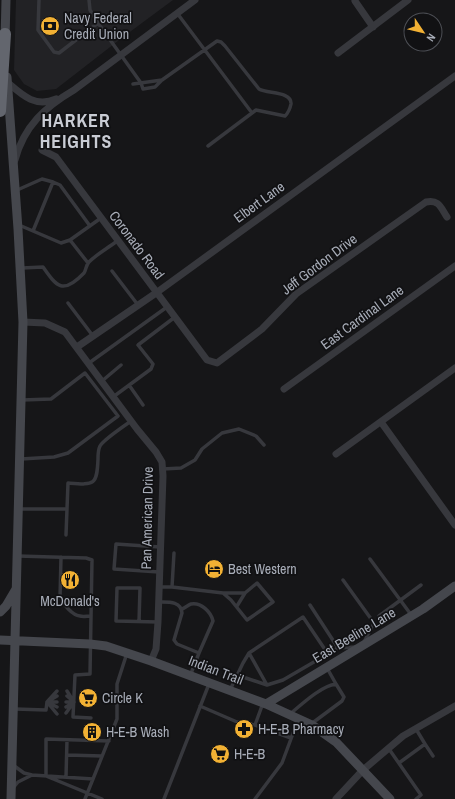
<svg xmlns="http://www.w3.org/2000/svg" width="455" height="799" viewBox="0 0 455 799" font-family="'Archivo Narrow',sans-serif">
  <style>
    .built { fill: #222225 }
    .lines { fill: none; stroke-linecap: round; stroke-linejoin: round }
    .lane { stroke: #37383d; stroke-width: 3.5 }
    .street { stroke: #37383d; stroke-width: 7 }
    .secondary { stroke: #45474d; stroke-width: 9 }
    .highway { stroke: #63666e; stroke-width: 12 }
    .labels { text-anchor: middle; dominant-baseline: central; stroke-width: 3.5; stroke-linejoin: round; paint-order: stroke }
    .poi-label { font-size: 14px; fill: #a8adb8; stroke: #111113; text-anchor: start }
    .street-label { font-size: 14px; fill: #a8adb8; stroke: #111113 }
    .district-label { font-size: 18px; font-weight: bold; letter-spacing: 1px; fill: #c9ccd4; stroke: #111113 }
  </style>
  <rect width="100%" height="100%" fill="#161618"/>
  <path class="built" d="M16,0H173L123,37L56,89L37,91L24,84L14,70Z"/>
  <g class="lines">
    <path class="lane" d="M39,0L38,30L54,52L59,53L98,23
      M89,0L90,10L98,23L141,83L143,89L155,87L161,81
      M177,13L252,113L208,146
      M133,84L162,80L217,41L221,42L225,46L259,89C267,94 292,91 291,104C290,109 288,113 285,116L256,110L252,113
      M53,182L60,185L90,226
      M15,191L42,179L53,182L33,231
      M19,225L61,243L70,240L101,218
      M70,240L88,263
      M22,268L43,267C57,287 63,295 84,273C86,270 86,265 89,262C97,254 108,248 117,241
      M112,271L138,305
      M68,303L93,336
      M89,363L167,307
      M102,381L121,365
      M129,385L143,405
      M113,397L151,369L153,364L138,345L175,317
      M21,459L54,457L68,453L118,416L85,373L51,399L22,400
      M163,469L181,468L195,460L202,449L222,433L239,429L256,436L264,445
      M19,509H67
      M66,535L68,483C94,485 97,486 98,459C98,455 98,450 100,446C103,440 124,426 131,421
      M18,556L86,558L92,560L90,674L75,675L73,717L91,718
      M61,557L60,598C64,605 72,615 80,616C83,617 87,616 91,616
      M370,559L412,616
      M159,572L114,569L116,544L160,547
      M343,580L374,623L364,642
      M158,587H172L223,593H245L257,583L273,602L247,620L231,600L223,593
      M172,587L174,553
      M159,602C169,602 181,601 182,613L174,640L177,644L199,653L190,676
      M310,605L338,648L356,647
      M237,606L245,593
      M182,609C185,608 188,605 191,604C201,602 211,612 213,621L199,653
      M379,616L421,585
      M139,622L140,588H117L116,621L158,622
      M249,653L267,685L283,680L338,648
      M327,668L336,684
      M237,675L267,685
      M230,690L243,663L249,653L303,617L328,654
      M67,691L72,699
      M57,696L47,702L57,691
      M263,703L255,725L291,738
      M200,706L237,722L255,725
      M66,707L74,702H66
      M15,709L46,710L47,702H57
      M66,713L74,702L67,696
      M57,714L47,702L57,707
      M290,714C302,704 321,686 336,684L344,697L342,701L311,724
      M416,729L425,744
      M389,749L421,795L416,799
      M67,755L102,756
      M399,763L425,744L433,756
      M13,765L24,773L32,775L93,779
      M66,777L67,740
      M13,788L18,782L32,775
      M85,799L117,719V684L127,653
      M102,799L46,776V739L109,741
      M164,799L209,684
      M255,799L282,763L298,720"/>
    <path class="street" d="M355,1L373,27
      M338,53L408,0
      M7,82C22,95 35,108 56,99
      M42,150L56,157L207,360L217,363L262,329L296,294L426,202C439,199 441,208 447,217
      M15,160C24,126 45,107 74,90L195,0
      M23,322L45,323L65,332L137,429L156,452L162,462L163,476L158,622L156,649L151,661
      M77,347L156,293L455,76
      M284,389L455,266
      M381,422L455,525
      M336,454L455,368
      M336,799L363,770L403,736L455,706"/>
    <path class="secondary" d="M5,40L6,0
      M7,77L18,229L23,322L11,799
      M0,612L6,606L16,589
      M0,640L90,644L106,646L151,661L266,704L312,725L336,742L390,799
      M266,704L423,609L455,586"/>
    <path class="highway" d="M0,111L5,34"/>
  </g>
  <defs>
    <symbol id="bank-disc" viewBox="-11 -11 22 22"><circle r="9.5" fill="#f2b134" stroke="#111113"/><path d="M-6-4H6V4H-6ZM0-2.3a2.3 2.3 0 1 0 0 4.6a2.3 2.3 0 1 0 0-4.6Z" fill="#111"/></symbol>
    <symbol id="hotel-disc" viewBox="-11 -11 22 22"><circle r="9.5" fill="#f2b134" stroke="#111113"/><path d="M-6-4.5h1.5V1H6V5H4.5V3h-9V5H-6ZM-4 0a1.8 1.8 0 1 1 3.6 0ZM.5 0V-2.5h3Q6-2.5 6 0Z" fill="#111"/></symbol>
    <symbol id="restaurant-disc" viewBox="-11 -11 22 22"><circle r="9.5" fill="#f2b134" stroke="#111113"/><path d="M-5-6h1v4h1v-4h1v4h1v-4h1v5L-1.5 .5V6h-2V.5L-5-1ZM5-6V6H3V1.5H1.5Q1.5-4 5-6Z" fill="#111"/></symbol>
    <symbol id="supermarket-disc" viewBox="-11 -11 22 22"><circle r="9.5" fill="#f2b134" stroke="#111113"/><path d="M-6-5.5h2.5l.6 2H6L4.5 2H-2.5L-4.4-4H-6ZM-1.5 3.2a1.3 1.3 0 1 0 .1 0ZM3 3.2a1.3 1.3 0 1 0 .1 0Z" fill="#111"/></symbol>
    <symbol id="pharmacy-disc" viewBox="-11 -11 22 22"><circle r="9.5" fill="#f2b134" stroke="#111113"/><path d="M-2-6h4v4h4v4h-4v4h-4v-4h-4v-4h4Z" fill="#111"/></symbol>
    <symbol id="building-disc" viewBox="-11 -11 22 22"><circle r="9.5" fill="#f2b134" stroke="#111113"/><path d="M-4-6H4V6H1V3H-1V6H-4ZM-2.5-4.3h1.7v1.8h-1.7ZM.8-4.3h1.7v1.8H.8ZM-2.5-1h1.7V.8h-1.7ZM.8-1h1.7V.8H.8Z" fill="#111"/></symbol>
  </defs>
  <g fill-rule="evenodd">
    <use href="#bank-disc" x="39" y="15" width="22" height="22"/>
    <use href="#hotel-disc" x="203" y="558" width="22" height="22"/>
    <use href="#restaurant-disc" x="59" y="569" width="22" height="22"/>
    <use href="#supermarket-disc" x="77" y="687" width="22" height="22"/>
    <use href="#pharmacy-disc" x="233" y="718" width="22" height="22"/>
    <use href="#building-disc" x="81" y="721" width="22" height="22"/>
    <use href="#supermarket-disc" x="209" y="743" width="22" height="22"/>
  </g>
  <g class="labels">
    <g class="poi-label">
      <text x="64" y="18">Navy Federal<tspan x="64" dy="16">Credit Union</tspan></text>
      <text x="228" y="569">Best Western</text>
      <text x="70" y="601" text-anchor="middle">McDonald's</text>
      <text x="102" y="698">Circle K</text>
      <text x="258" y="729">H-E-B Pharmacy</text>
      <text x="106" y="732">H-E-B Wash</text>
      <text x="234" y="754">H-E-B</text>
    </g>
    <g class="street-label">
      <text transform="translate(259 202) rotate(-36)">Elbert Lane</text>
      <text transform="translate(137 245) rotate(53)">Coronado Road</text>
      <text transform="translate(319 264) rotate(-37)">Jeff Gordon Drive</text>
      <text transform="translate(362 317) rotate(-36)">East Cardinal Lane</text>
      <text transform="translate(147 518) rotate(-89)">Pan American Drive</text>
      <text transform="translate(354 635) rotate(-31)">East Beeline Lane</text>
      <text transform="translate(216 670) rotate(21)">Indian Trail</text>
    </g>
    <g class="district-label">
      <text x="76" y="120">HARKER<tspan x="76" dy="21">HEIGHTS</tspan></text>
    </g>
  </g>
  <g transform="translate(423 32) rotate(125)"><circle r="19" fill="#111113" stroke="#4d4f55"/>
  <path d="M0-3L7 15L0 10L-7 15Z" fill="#f2b134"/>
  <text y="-6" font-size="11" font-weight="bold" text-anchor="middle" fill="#a8adb8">N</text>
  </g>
</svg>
